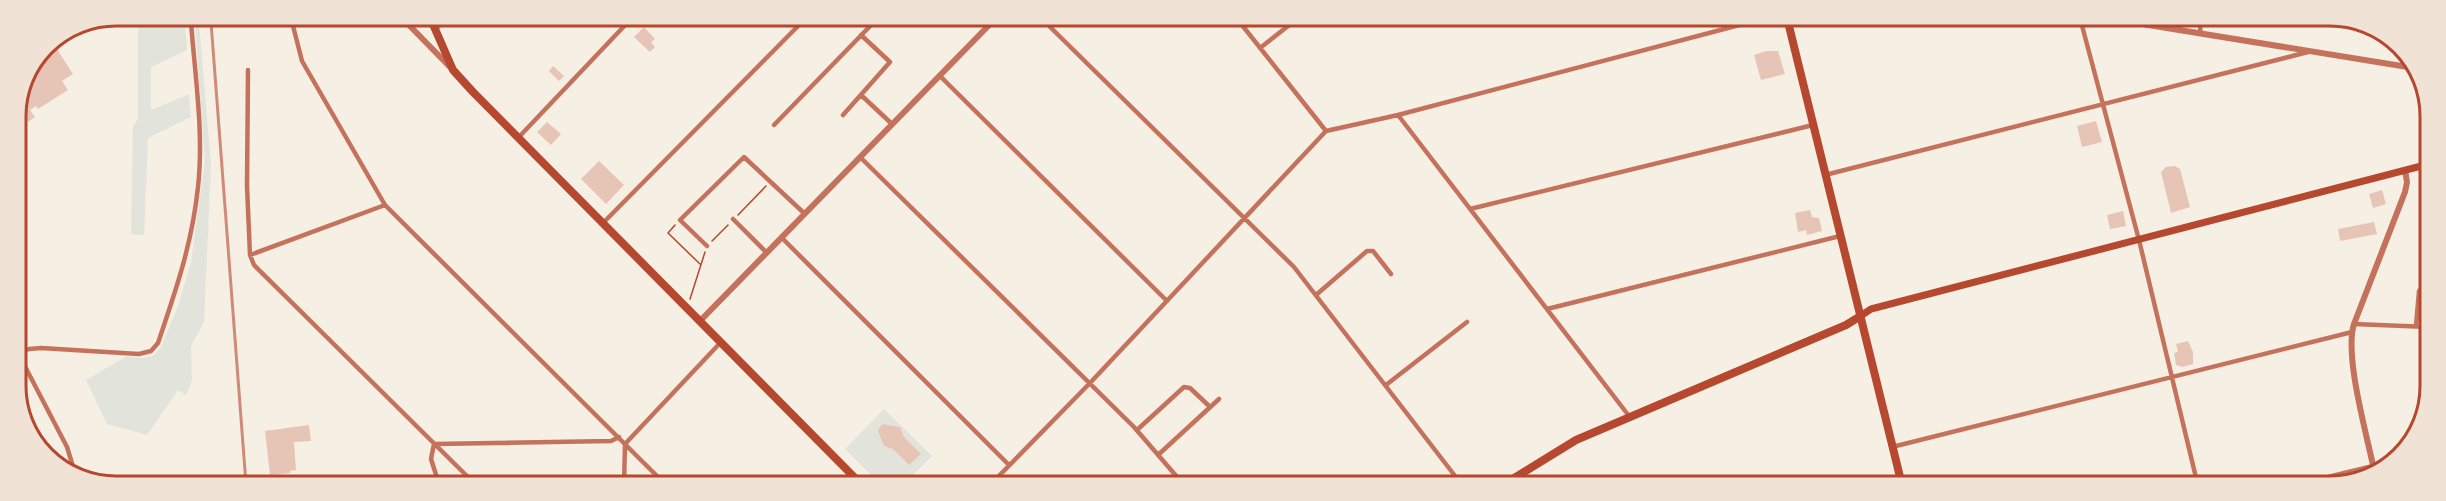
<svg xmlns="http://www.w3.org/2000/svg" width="2446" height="501" viewBox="0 0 2446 501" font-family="'DejaVu Sans',sans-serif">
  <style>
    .green { fill: #e2e4dc }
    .building { fill: #e6c5b7 }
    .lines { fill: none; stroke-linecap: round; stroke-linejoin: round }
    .path { stroke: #b5482f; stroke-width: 1.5 }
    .minor { stroke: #c5725c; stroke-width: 4.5 }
    .tertiary { stroke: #c5725c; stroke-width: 6 }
    .secondary { stroke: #b5482f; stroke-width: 7 }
    .primary { stroke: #b5482f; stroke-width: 8 }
    .rail { stroke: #cf8b77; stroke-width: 3 }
    .rim { fill: none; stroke: #b5482f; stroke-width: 3 }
  </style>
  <rect width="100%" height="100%" fill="#f6efe4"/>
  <path class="green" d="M138,22H185L187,50L151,67V110L189,94L191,117L148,138L144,235L131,234L133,126L138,119Z
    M195,22H199L211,165L204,322L191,346L192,381L186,395L178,390L147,435L107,424L86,380L127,356L142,358L153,356L161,347L178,306L191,262L205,161Z
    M884,409L932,456L903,485H881L845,449Z"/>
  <path class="building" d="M2282,17H2350L2357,21L2356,27L2336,24L2335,28L2320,26L2321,22L2307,20L2306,22Z
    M644,27L655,39L651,42L655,47L650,52L634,37Z
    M51,40L73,74L62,81L68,90L38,109L36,106L30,110L35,117L28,122L23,115L15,120V109L45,44Z
    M1766,51H1778L1785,74L1761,80L1754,55Z
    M553,66L564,76L559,81L549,71Z
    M2096,121L2102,142L2082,147L2077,126Z
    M547,122L561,134L551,145L537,132Z
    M599,161L624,185L606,204L581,179Z
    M2175,166L2180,169L2190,207L2171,213L2161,172L2166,167Z
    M2382,190L2386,204L2373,208L2369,194Z
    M1810,210L1812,217L1819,218L1822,231L1807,235L1806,230L1798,232L1795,213Z
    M2123,211L2126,226L2110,229L2107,215Z
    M2374,222L2377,234L2340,241L2338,229Z
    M2188,341L2193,352V364L2182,367L2176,365L2174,353L2178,352L2176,344Z
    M882,424L900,427L904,437L921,454L909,465L893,449L884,446L878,431Z
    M309,425L311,441L294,442L296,470L290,471V473L270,475L265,431Z"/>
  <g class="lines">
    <path class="path" d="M738,215L766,186
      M675,225L668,233L700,264
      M712,241L728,225
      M690,299L705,252"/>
    <path class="minor" d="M2080,18L2139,240L2198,486
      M1043,20L1294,267L1462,485
      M1238,20L1326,131
      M292,22L302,61L385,205L666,485
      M435,30L442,22
      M2200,33L2201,17
      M1260,48L1297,19
      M248,70L247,186L250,255L254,265L475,484
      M940,76L1167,301
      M861,95L892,124
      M843,115L890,62L861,35
      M1398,115L1629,416
      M774,125L875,21
      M1326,131L1398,115L1766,18
      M518,138L629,21
      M860,157L1134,427L1184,485
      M1825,175L2308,52
      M1470,209L1813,125
      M733,219L767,253
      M603,223L803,21
      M782,238L1009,465
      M707,246L680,220L744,157L805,214
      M250,255L385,205
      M1316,295L1367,251H1373L1391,274
      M1547,309L1840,236
      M2354,324L2429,327
      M2416,326L2419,291L2422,287L2429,285
      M1386,385L1467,322
      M1137,430L1184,387L1190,388L1208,405
      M1892,447L2352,332
      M1158,455L1219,399
      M75,473L67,447L18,353L29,349L41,348L139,354L151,351L158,343C176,290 192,244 198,187C204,133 195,76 191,22
      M439,484L431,459L434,444L611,441L619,437
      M624,485L625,444L721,342
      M990,485L1090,383L1326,131
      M2291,486L2373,466"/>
    <path class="tertiary" d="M2099,17L2414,68
      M406,22L451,68
      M700,321L994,20
      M2374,470C2367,435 2344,356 2354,324L2405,192L2407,182L2405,170"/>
    <path class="secondary" d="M1859,317L1871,309L2429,164"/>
    <path class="primary" d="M1787,18L1902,485
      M432,22L453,70L473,92L862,485
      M408,23L414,22
      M1503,485L1576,440L1846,325L1859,317"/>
    <path class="rail" d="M211,22L246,484"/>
  </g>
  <path d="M0 0H2446V501H0ZM116 26H2330A90 90 0 0 1 2420 116V386A90 90 0 0 1 2330 476H116A90 90 0 0 1 26 386V116A90 90 0 0 1 116 26Z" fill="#f1e2d6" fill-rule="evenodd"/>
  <path class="rim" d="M116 26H2330A90 90 0 0 1 2420 116V386A90 90 0 0 1 2330 476H116A90 90 0 0 1 26 386V116A90 90 0 0 1 116 26Z"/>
</svg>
